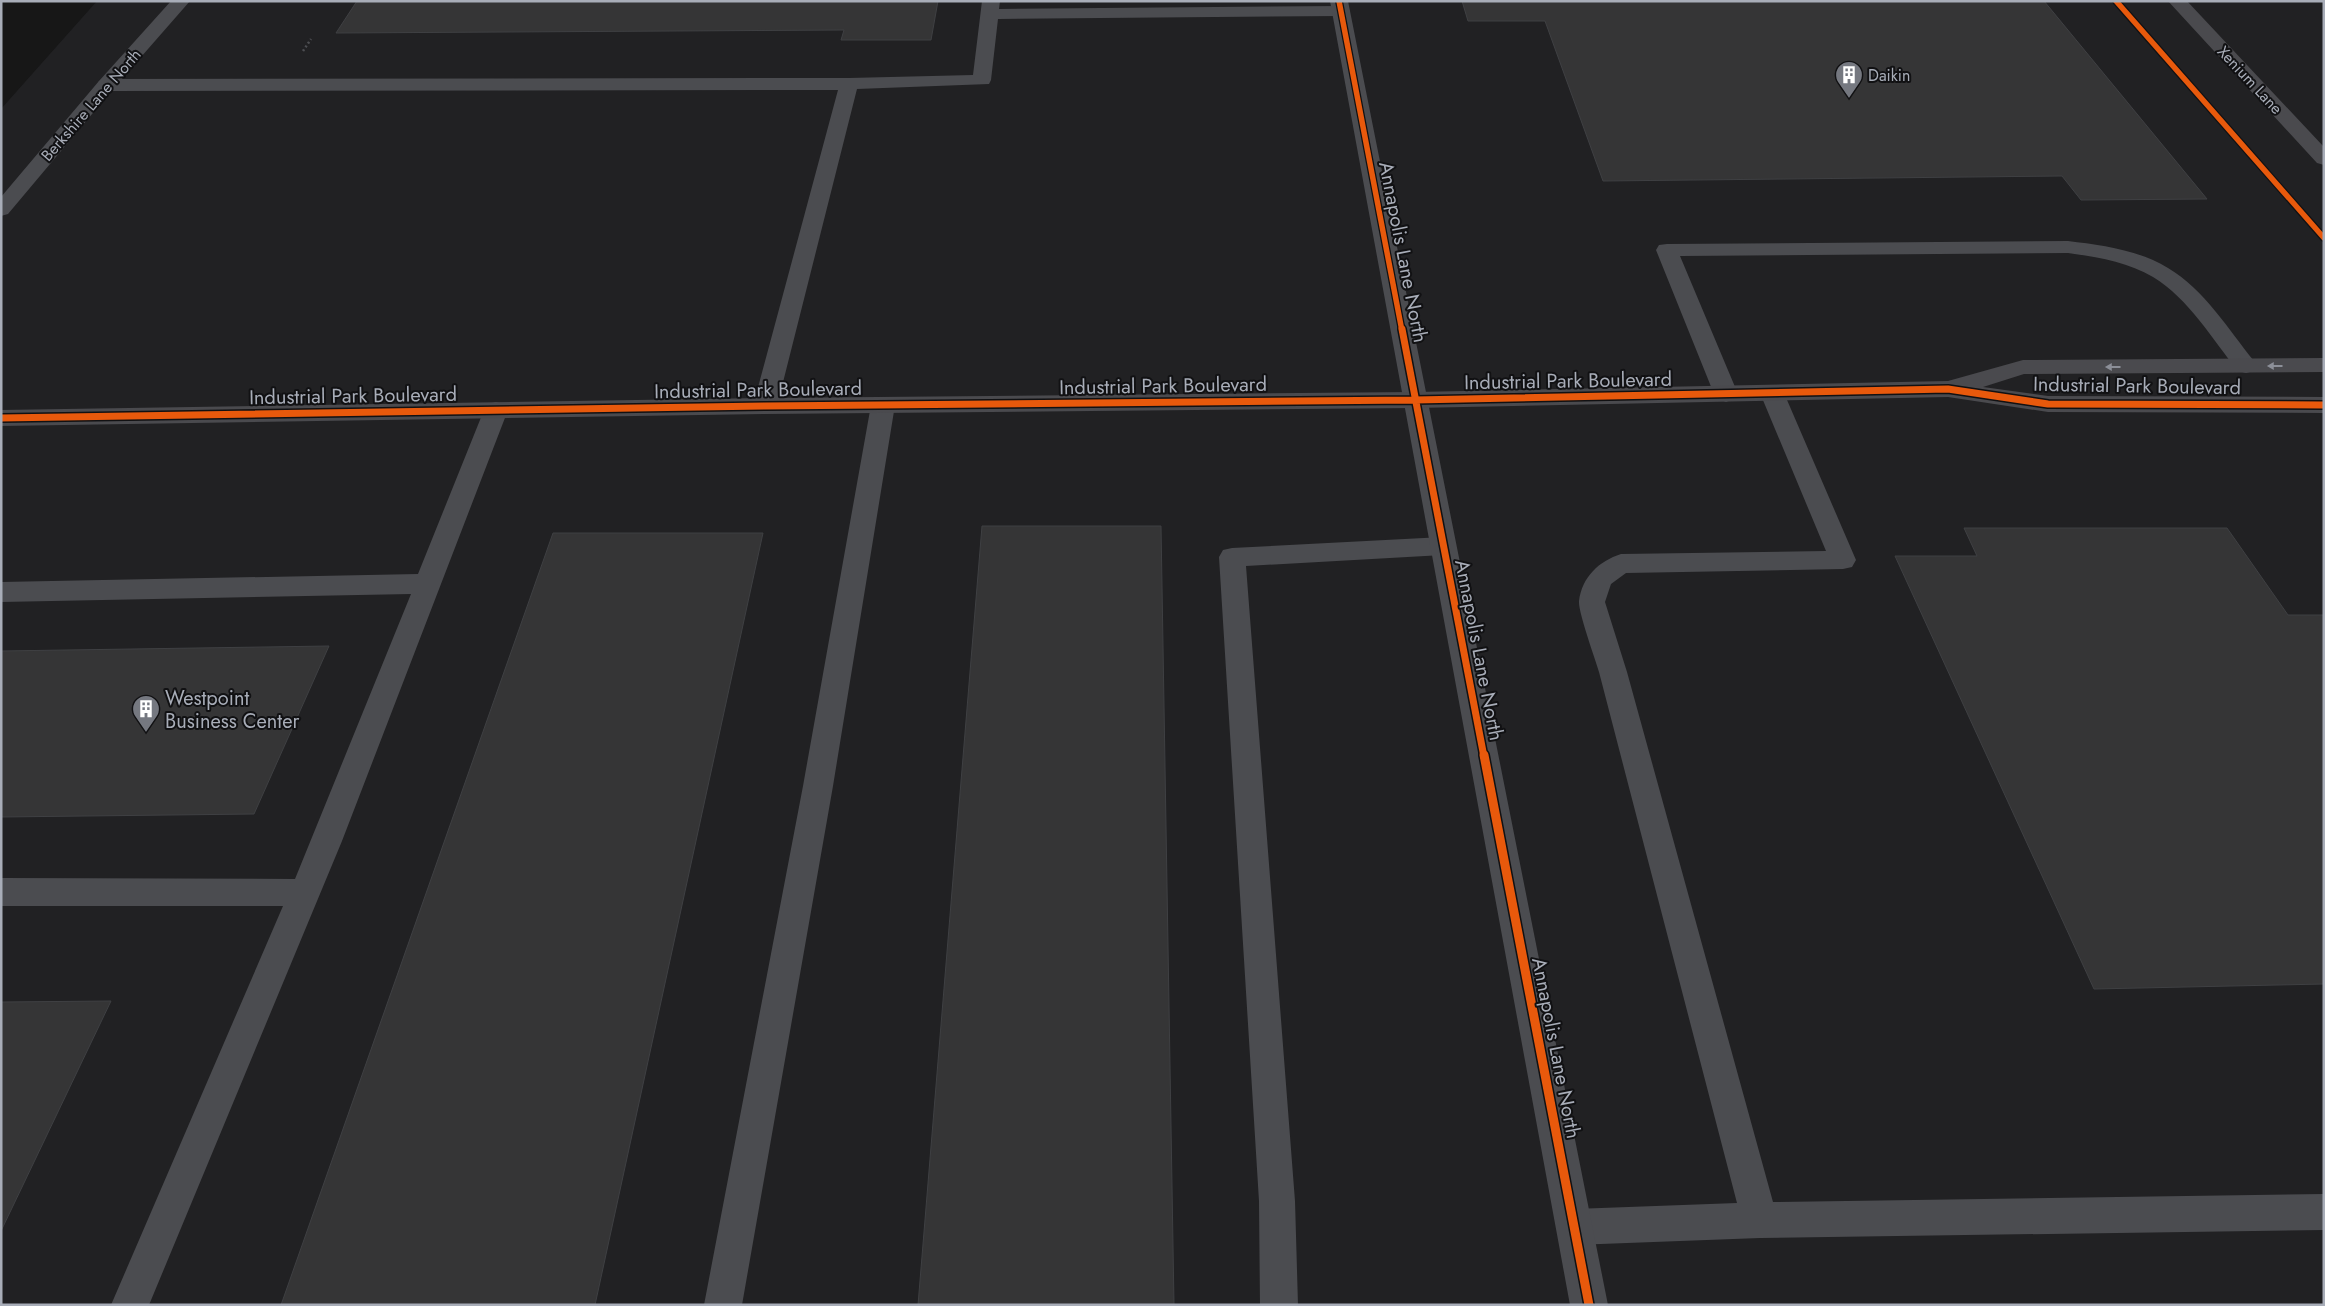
<svg xmlns="http://www.w3.org/2000/svg" width="2325" height="1306" viewBox="0 0 2325 1306" font-family="Jost,sans-serif">
  <style>
    .built { fill: #212123 }
    .building { fill: #353536; stroke: #3f4043 }
    .lines { fill: none; stroke-linecap: round; stroke-linejoin: round }
    .path { stroke: #4d4e52; stroke-width: 2.5; stroke-dasharray: 2 2.5; stroke-linecap: butt }
    .lane { fill: #4b4c50; fill-rule: evenodd }
    .street { fill: #4b4c50; fill-rule: evenodd }
    .secondary { fill: #4a4a4e; fill-rule: evenodd }
    .cycleway-far2-casing { stroke: #111113; stroke-width: 8 }
    .cycleway-far1-casing { stroke: #111113; stroke-width: 10 }
    .cycleway-casing { stroke: #111113; stroke-width: 12 }
    .cycleway-far2 { stroke: #e8590c; stroke-width: 5.5 }
    .cycleway-far1 { stroke: #e8590c; stroke-width: 7 }
    .cycleway { stroke: #e8590c; stroke-width: 9 }
    .oneway { fill: #8c8f98 }
    .labels { text-anchor: middle; dominant-baseline: central; stroke-width: 4; stroke-linejoin: round; paint-order: stroke }
    .far-poi-label { font-size: 16px; fill: #a8adb8; stroke: #111113; text-anchor: start }
    .far-street-label { font-size: 16px; fill: #a8adb8; stroke: #111113 }
    .street-label { font-size: 20px; fill: #a8adb8; stroke: #111113 }
    .poi-label { font-size: 20px; fill: #a8adb8; stroke: #111113; text-anchor: start }
  </style>
  <rect width="100%" height="100%" fill="#171717"/>
  <path class="built" d="M97,1H2324V1305H1V109Z"/>
  <path class="building" d="M357,1H938L931,40H841L844,30L336,33Z
    M1462,1H2044L2207,199L2081,200L2062,176L1603,181L1545,21H1468Z
    M982,526H1161L1174,1305H918Z
    M1964,528H2227L2288,615H2324V984L2094,989L1895,556H1977Z
    M553,533H763L595,1305H281Z
    M329,646L254,814L1,817V651Z
    M111,1001L1,1231V1002Z"/>
  <g class="lines">
    <path class="path" d="M303,51L311,39"/>
    <path class="lane" d="M982,1H1000L999,9L1341,6L1347,7L1350,11L1347,15L1341,16L998,19L991,80L989,84L857,89L777,406L773,412L765,414L757,412L753,406L838,90L106,91L99,89L97,85L99,81L106,79L849,78L973,75Z
      M2068,241C2101,245 2139,250 2168,268C2204,289 2228,329 2254,361L2258,366L2254,371L2246,373L2238,371C2212,339 2189,299 2153,277C2128,262 2097,257 2068,253L1680,256L1738,394L1734,399L1726,402L1718,399L1714,394L1656,250L1659,245L1667,244Z
      M1772,385L1780,388L1784,393L1856,560L1852,567L1843,569L1626,573L1611,584L1605,602L1627,672L1773,1202L2324,1194V1230L1760,1238L1574,1245L1561,1240L1556,1227L1561,1214L1574,1209L1737,1203L1599,672C1595,658 1578,612 1579,601C1582,577 1599,561 1621,554L1826,551L1760,393L1764,388Z
      M883,397L891,399L895,405L833,786L742,1305H704L803,786L871,405L875,399Z
      M496,402L504,404L508,410L342,841L149,1305H111L283,906H1V878L295,879L411,594L1,602V582L418,574L484,410L488,404Z
      M1443,537L1452,539L1456,546L1452,553L1443,555L1246,566L1295,1201L1298,1305H1260L1259,1201L1219,557L1223,550L1232,548Z"/>
    <path class="street" d="M171,1H190L113,89L8,214L1,216V197L99,81Z
      M1330,1H1348L1608,1305H1570Z"/>
    <path class="secondary" d="M2168,1H2187L2324,147V165L2317,163Z
      M2324,358V372L2024,374L1983,387L2048,396L2324,397V413L2048,412L1948,397L1415,408L765,414L1,426V410L765,398L1415,392L1948,381L2023,360Z"/>
    <defs>
      <path id="cycleway-far2" d="M1339,1L1402,331
        M2116,1L2324,238"/>
      <path id="cycleway-far1" d="M1402,329L1484,757
        M1,418L765,406L1415,400L1948,389L2048,404L2324,405"/>
      <path id="cycleway" d="M1484,755L1589,1305"/>
    </defs>
    <use href="#cycleway-far2" class="cycleway-far2-casing"/>
    <use href="#cycleway-far1" class="cycleway-far1-casing"/>
    <use href="#cycleway" class="cycleway-casing"/>
    <use href="#cycleway-far2" class="cycleway-far2"/>
    <use href="#cycleway-far1" class="cycleway-far1"/>
    <use href="#cycleway" class="cycleway"/>
  </g>
  <defs><path id="oneway-solid" d="M-6-.8H1V-3.2L6.5 0L1 3.2V.8H-6Z" transform="scale(1.25)"/></defs>
  <g class="oneway">
    <use href="#oneway-solid" transform="translate(2275 366) rotate(180)"/>
    <use href="#oneway-solid" transform="translate(2113 367) rotate(180)"/>
  </g>
  <defs>
    <symbol id="building-pin" viewBox="-11 -11 22 30"><path d="M0 17L-7.5 6A9.5 9.5 0 1 1 7.5 6Z" fill="#757880" stroke="#111113"/><path d="M-4-6H4V6H1V3H-1V6H-4ZM-2.5-4.3h1.7v1.8h-1.7ZM.8-4.3h1.7v1.8H.8ZM-2.5-1h1.7V.8h-1.7ZM.8-1h1.7V.8H.8Z" fill="#fff"/></symbol>
  </defs>
  <g fill-rule="evenodd">
    <use href="#building-pin" x="1833" y="59" width="32" height="43"/>
    <use href="#building-pin" x="130" y="693" width="32" height="43"/>
  </g>
  <g class="labels">
    <g class="far-poi-label">
      <text x="1868" y="75">Daikin</text>
    </g>
    <g class="far-street-label">
      <text transform="translate(2250 80) rotate(47)">Xenium Lane</text>
      <text transform="translate(91 105) rotate(-49)">Berkshire Lane North</text>
    </g>
    <g class="street-label">
      <text transform="translate(1403 252) rotate(79)">Annapolis Lane North</text>
      <text transform="translate(1568 381) rotate(-1)">Industrial Park Boulevard</text>
      <text transform="translate(1163 386) rotate(-1)">Industrial Park Boulevard</text>
      <text transform="translate(2137 386) rotate(1)">Industrial Park Boulevard</text>
      <text transform="translate(758 390) rotate(-1)">Industrial Park Boulevard</text>
      <text transform="translate(353 396) rotate(-1)">Industrial Park Boulevard</text>
      <text transform="translate(1479 650) rotate(79)">Annapolis Lane North</text>
      <text transform="translate(1556 1048) rotate(79)">Annapolis Lane North</text>
    </g>
    <g class="poi-label">
      <text x="165" y="698">Westpoint<tspan x="165" dy="23">Business Center</tspan></text>
    </g>
  </g>
  <rect width="2325" height="1306" fill="none" stroke="#a8adb8" stroke-width="5"/>
</svg>
